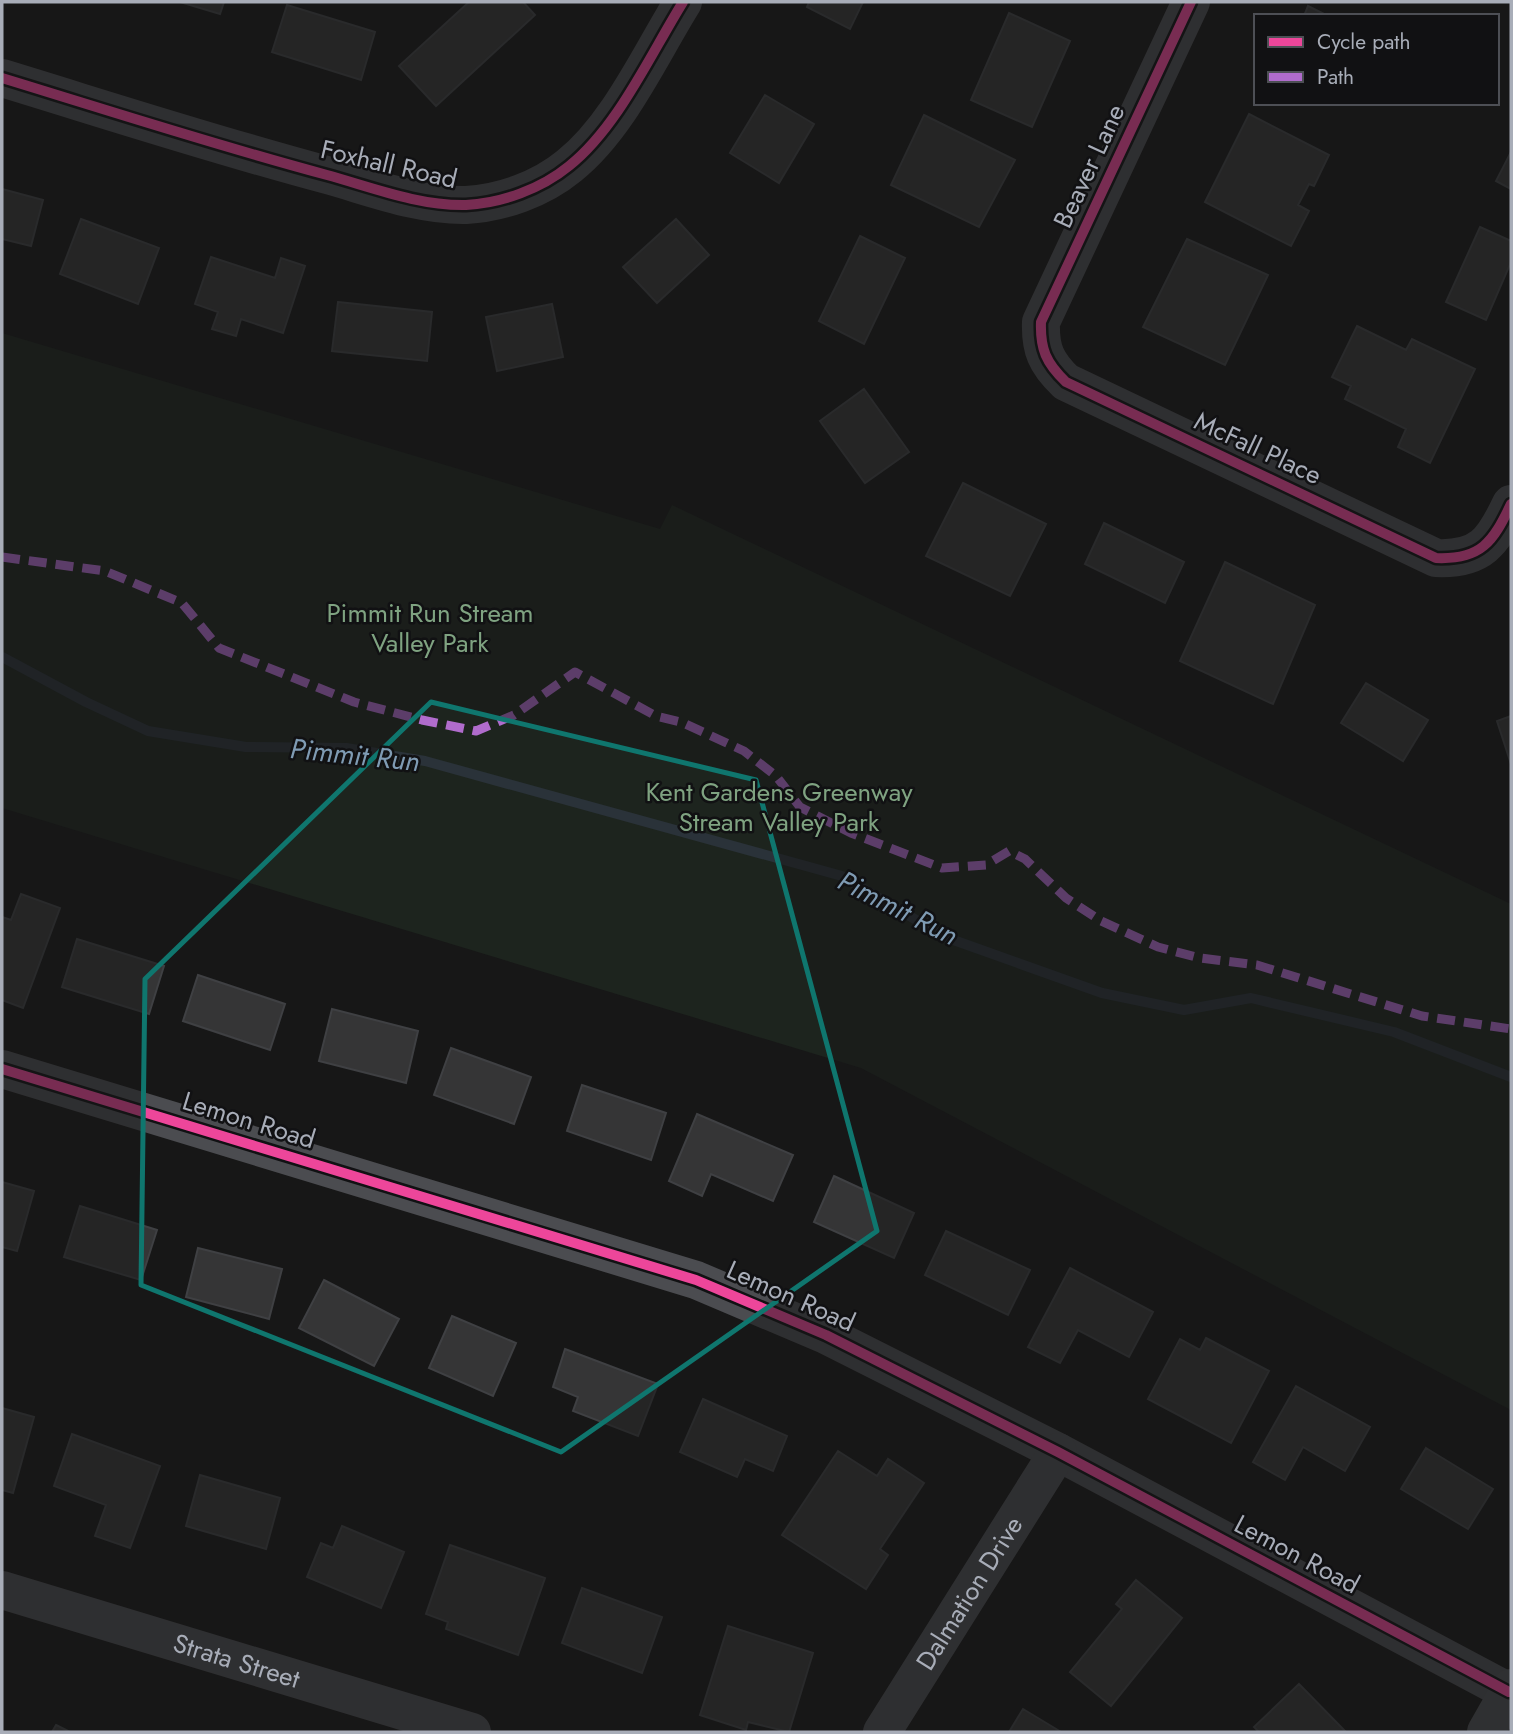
<svg xmlns="http://www.w3.org/2000/svg" width="1513" height="1734" viewBox="0 0 1513 1734" font-family="Jost,sans-serif">
  <style>
    .green { fill: #1d241e }
    .lines { fill: none; stroke-linecap: round; stroke-linejoin: round }
    .stream { stroke: #2a3239; stroke-width: 10 }
    .building { fill: #353536; stroke: #3f4043; stroke-width: 2 }
    .minor { stroke: #4b4c50; stroke-width: 38 }
    .major { stroke: #4d4f52; stroke-width: 38 }
    .quiet { stroke: #b06ccc; stroke-width: 9; stroke-dasharray: 18 9; stroke-linecap: butt }
    .cycleway-casing { stroke: #111113; stroke-width: 15 }
    .cycleway { stroke: #ed469a; stroke-width: 10 }
    .marked { fill: none; stroke: #0f766e; stroke-width: 5; stroke-linejoin: round }
    .labels { text-anchor: middle; dominant-baseline: central; stroke-width: 5; stroke-linejoin: round; paint-order: stroke }
    .street-label { font-size: 26px; fill: #a8adb8; stroke: #111113 }
    .park-label { font-size: 26px; fill: #7fa381; stroke: #111113 }
    .water-label { font-size: 28px; font-style: italic; fill: #7f9bb3; stroke: #111113 }
  </style>
  <rect width="100%" height="100%" fill="#171717"/>
  <path class="green" d="M2,333L660,529L672,505L1511,904V1410L861,1068L2,808Z"/>
  <g class="lines">
    <path class="stream" d="M2,657L86,702L148,731L246,747L346,748L425,761L842,876L945,937L1102,993L1184,1010L1251,998L1394,1032L1511,1077"/>
  </g>
  <path class="building" d="M180,2H224L220,14Z
    M469,2H523L535,15L436,106L399,66Z
    M809,2H863L850,29L807,7Z
    M287,5L375,32L361,80L272,52Z
    M1308,6L1328,16H1304Z
    M1009,13L1070,41L1032,127L971,100Z
    M765,95L814,124L779,183L730,153Z
    M1249,114L1329,155L1314,186L1309,184L1298,205L1309,211L1291,246L1205,202Z
    M924,115L1015,160L979,227L891,185Z
    M1511,152V189L1496,181Z
    M2,189L43,200L31,246L2,239Z
    M81,219L159,248L138,304L60,274Z
    M676,219L709,255L657,303L623,267Z
    M1480,227L1511,241V262L1486,320L1446,302Z
    M860,236L905,258L864,344L819,321Z
    M1187,239L1268,275L1225,365L1143,327Z
    M211,257L275,278L281,258L305,266L283,333L241,319L236,336L212,329L218,312L195,304Z
    M338,302L432,312L427,361L332,351Z
    M552,304L563,357L497,371L486,317Z
    M1357,326L1406,350L1412,339L1475,369L1430,463L1398,447L1406,429L1345,399L1351,386L1332,377Z
    M864,389L909,452L865,483L820,421Z
    M963,483L1046,524L1010,596L926,556Z
    M1104,523L1184,562L1165,603L1085,564Z
    M1225,562L1315,605L1273,704L1180,661Z
    M1366,683L1428,720L1403,761L1341,723Z
    M1511,716V764L1497,721Z
    M21,894L60,908L23,1008L2,1000V917L11,920Z
    M77,939L164,966L149,1014L62,987Z
    M198,975L285,1004L270,1050L183,1021Z
    M332,1009L418,1031L406,1083L319,1061Z
    M451,1048L531,1077L514,1124L434,1095Z
    M582,1085L666,1113L651,1160L567,1131Z
    M697,1114L793,1155L773,1201L711,1174L702,1196L669,1181Z
    M834,1176L914,1213L894,1258L814,1222Z
    M2,1182L34,1191L17,1251L2,1247Z
    M80,1206L157,1230L141,1280L64,1257Z
    M946,1231L1030,1270L1008,1315L925,1275Z
    M198,1248L282,1269L269,1319L186,1297Z
    M1070,1268L1153,1312L1129,1357L1078,1330L1060,1363L1028,1347Z
    M324,1280L399,1319L374,1366L299,1328Z
    M452,1316L516,1343L493,1396L429,1368Z
    M1206,1338L1269,1371L1231,1443L1148,1399L1180,1339L1200,1350Z
    M565,1349L658,1384L638,1436L573,1411L578,1397L553,1387Z
    M1296,1386L1370,1427L1345,1471L1303,1447L1285,1480L1253,1462Z
    M703,1399L787,1436L773,1471L745,1459L737,1477L680,1452Z
    M2,1408L34,1417L13,1493L2,1490Z
    M72,1434L160,1466L130,1548L95,1536L106,1505L54,1486Z
    M1426,1448L1493,1489L1468,1529L1401,1489Z
    M838,1451L877,1476L888,1459L924,1483L880,1549L888,1555L866,1589L782,1535Z
    M200,1475L280,1498L266,1549L186,1526Z
    M342,1526L404,1552L381,1608L307,1577L321,1543L333,1548Z
    M450,1545L545,1578L518,1655L446,1629L448,1622L426,1614Z
    M1136,1580L1182,1618L1111,1706L1070,1672L1122,1609L1116,1604Z
    M582,1588L662,1617L642,1673L562,1643Z
    M728,1626L813,1653L789,1732L748,1722L746,1730L700,1715Z
    M1299,1684L1346,1732H1259L1254,1727Z
    M1023,1709L1061,1732H1009Z
    M56,1725L70,1732H52Z"/>
  <g class="lines">
    <g class="minor">
      <path d="M1191,2L1041,322C1040,349 1046,363 1066,382L1436,558C1481,560 1493,542 1511,504"/>
      <path d="M2,78C110,111 218,146 327,175C371,187 419,206 466,205C502,203 541,189 569,166C618,127 650,55 683,2"/>
      <path d="M2,1069L696,1280L826,1335L1058,1452L1509,1692"/>
      <path id="s1" d="M2,1590L472,1732"/>
      <path id="s2" d="M882,1732L1058,1452"/>
    </g>
    <path class="major" d="M1486,1732L1511,1688"/>
    <path class="quiet" d="M2,557L105,571L182,603L219,648L354,702L422,720L476,731L514,715L575,672L656,716L681,722L744,751L776,776L800,807L851,833L942,868L986,865L1009,851L1025,859L1066,898L1101,921L1158,947L1200,958L1257,965L1422,1016L1511,1029"/>
    <defs>
      <path id="cycleway" d="M1191,2L1041,322C1040,349 1046,363 1066,382L1436,558C1481,560 1493,542 1511,504
        M2,78C110,111 218,146 327,175C371,187 419,206 466,205C502,203 541,189 569,166C618,127 650,55 683,2
        M2,1069L696,1280L826,1335L1058,1452L1509,1692"/>
    </defs>
    <use href="#cycleway" class="cycleway-casing"/>
    <use href="#cycleway" class="cycleway"/>
  </g>
  <path d="M0 0H1513V1734H0ZM431,702L756,780L877,1231L561,1452L141,1285L145,979Z" fill="#171717" fill-opacity=".55" fill-rule="evenodd"/>
  <path class="marked" d="M431,702L756,780L877,1231L561,1452L141,1285L145,979Z"/>
  <g class="labels">
    <g class="street-label">
      <text transform="translate(389 164) rotate(13)">Foxhall Road</text>
      <text transform="translate(1089 166) rotate(-65)">Beaver Lane</text>
      <text transform="translate(1258 448) rotate(25)">McFall Place</text>
      <text transform="translate(249 1120) rotate(17)">Lemon Road</text>
      <text transform="translate(791 1296) rotate(24)">Lemon Road</text>
      <text transform="translate(1297 1554) rotate(28)">Lemon Road</text>
      <text stroke="none"><textPath href="#s2" startOffset="164">Dalmation Drive</textPath></text>
      <text stroke="none"><textPath href="#s1" startOffset="245">Strata Street</textPath></text>
    </g>
    <g class="park-label">
      <text x="430" y="613">Pimmit Run Stream<tspan x="430" dy="30">Valley Park</tspan></text>
      <text x="779" y="792">Kent Gardens Greenway<tspan x="779" dy="30">Stream Valley Park</tspan></text>
    </g>
    <g class="water-label">
      <text transform="translate(355 755) rotate(6)">Pimmit Run</text>
      <text transform="translate(898 908) rotate(27)">Pimmit Run</text>
    </g>
  </g>
  <rect width="1513" height="1734" fill="none" stroke="#a8adb8" stroke-width="7"/>
  <rect x="1254" y="14" width="245" height="91" fill="#111113" stroke="#4d4f55" stroke-width="2"/>
  <rect x="1268" y="37" width="35" height="10" fill="#ed469a" stroke="#4d4f55" stroke-width="2"/>
  <text x="1317" y="49" font-size="21" fill="#a8adb8">Cycle path</text>
  <rect x="1268" y="72" width="35" height="10" fill="#b06ccc" stroke="#4d4f55" stroke-width="2"/>
  <text x="1317" y="84" font-size="21" fill="#a8adb8">Path</text>
</svg>
